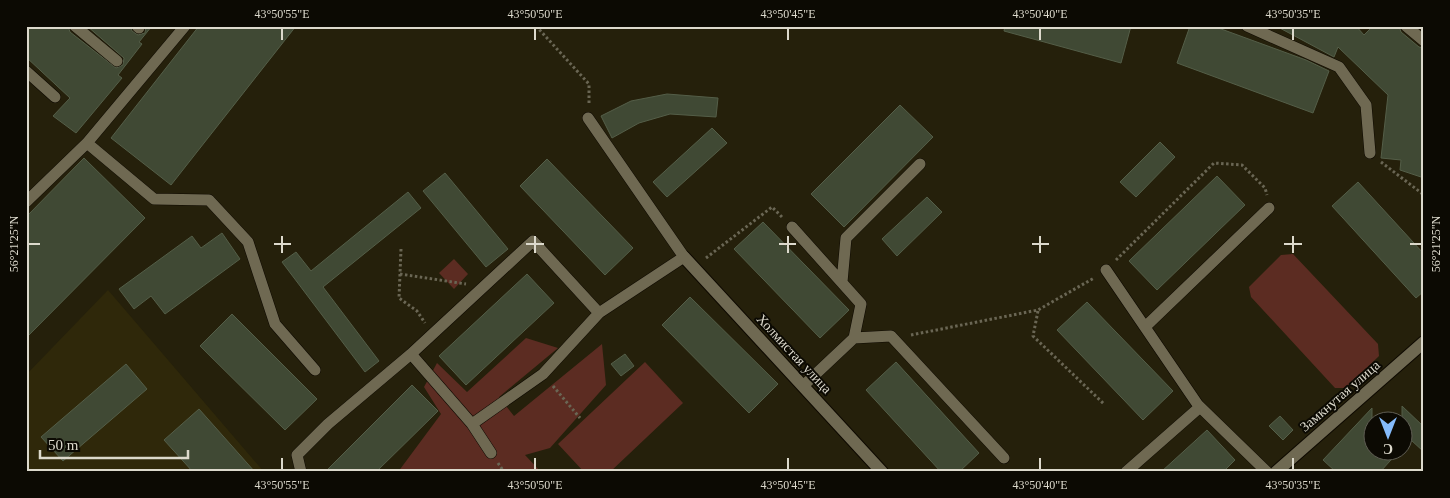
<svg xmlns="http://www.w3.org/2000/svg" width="1450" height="498" viewBox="0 0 1450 498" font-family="Georgia,serif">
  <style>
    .built { fill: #2f280a }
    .green { fill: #5c2c22 }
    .building { fill: #404934; stroke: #545e48 }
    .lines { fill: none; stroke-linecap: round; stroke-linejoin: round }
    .service-casing { stroke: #0e0900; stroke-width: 12 }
    .minor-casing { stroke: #0e0900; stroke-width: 14 }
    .path { stroke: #6a6654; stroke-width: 3; stroke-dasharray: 2.5 2.5; stroke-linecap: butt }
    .service { stroke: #6f6952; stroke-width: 11 }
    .minor { stroke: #6f6952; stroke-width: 12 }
    .ticks { fill: none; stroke: #dcd9cc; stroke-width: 2 }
    .labels { text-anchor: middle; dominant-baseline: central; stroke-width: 4; stroke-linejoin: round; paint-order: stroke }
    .street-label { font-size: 14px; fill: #dcd9cc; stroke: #0c0a03 }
    .neatline { fill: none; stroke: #dcd9cc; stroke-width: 2 }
    .ticks-label { font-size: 12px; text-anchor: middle; fill: #dcd9cc }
  </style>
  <rect width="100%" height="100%" fill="#25200b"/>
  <path class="built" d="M108,290L264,472H26V375Z"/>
  <path class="green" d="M1293,254L1378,344L1379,356L1346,388H1335L1251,297L1249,287L1281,255Z
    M454,259L468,274L454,289L439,273Z
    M526,338L558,348L499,397L514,416L602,344L606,385L550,448L525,455L541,472H398L441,414L424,387L437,363L467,392Z
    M645,362L683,403L610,472H584L558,444Z"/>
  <path class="building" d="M26,26H68L70,32L116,68L123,65L124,58L87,26H130L132,31L138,35L145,33L146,26H152L139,42L142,44L118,75L122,78L76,133L53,116L70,98L26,57Z
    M199,26H296L171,185L111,138Z
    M1005,26H1131L1121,63L1004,31Z
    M1190,26H1213L1306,60L1329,71L1313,113L1177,63Z
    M1276,26H1356L1364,35L1373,26H1399L1401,32L1419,47L1424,48V178L1400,170L1401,160L1381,158L1388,95L1338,47L1334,57Z
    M667,94L718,98L716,117L670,114L639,123L612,138L601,116L631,101Z
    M900,105L933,137L844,227L811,194Z
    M712,128L727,143L667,197L653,182Z
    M1160,142L1175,157L1136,197L1120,182Z
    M84,158L145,218L26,338V217Z
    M547,159L633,248L605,275L520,186Z
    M445,173L508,249L486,267L423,191Z
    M1217,176L1245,205L1157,290L1129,261Z
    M1358,182L1424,254V291L1416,298L1332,206Z
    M408,192L421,208L323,287L379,361L365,372L282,262L296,252L311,271Z
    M927,197L942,212L897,256L882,239Z
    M763,222L849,310L820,338L734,249Z
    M222,233L240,259L165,314L151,296L134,309L119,289L192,236L201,248Z
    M527,274L554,303L466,385L439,356Z
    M690,297L778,384L749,413L662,325Z
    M1087,302L1173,391L1143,420L1057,330Z
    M232,314L317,399L285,430L200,346Z
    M625,354L634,366L621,376L611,364Z
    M896,362L979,453L959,472H941L866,390Z
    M126,364L147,389L63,461L41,437Z
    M412,385L438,411L376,472H325Z
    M1402,406L1424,427V452L1411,440L1402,448Z
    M1372,408V450H1400L1380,472H1336L1323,460Z
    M199,409L255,472H193L164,440Z
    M1280,416L1293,430L1283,440L1269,426Z
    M1207,430L1235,460L1223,472H1161Z"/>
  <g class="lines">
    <defs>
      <path id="service" d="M75,26L117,61
        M137,26L139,28
        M1247,26L1339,67L1366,105L1370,153
        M1406,26L1424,41
        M26,71L55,97
        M87,143L185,26
        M26,202L87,143L154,199L209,200L248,242L275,324L315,370
        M792,227L861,304L854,338L891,336L1004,458
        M1106,270L1198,405L1267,472
        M842,282L846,238L920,164
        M1145,327L1269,208
        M803,386L854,338
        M472,424L543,374L599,313L684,257L588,118
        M491,453L472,424L411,354L533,241L599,313
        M301,472L297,455L328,424L411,354
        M1126,472L1200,407"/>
      <path id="minor" d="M684,257L882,472
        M1276,472L1424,342"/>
    </defs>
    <use href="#service" class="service-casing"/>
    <use href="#minor" class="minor-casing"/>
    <path class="path" d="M536,26L589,84V104
      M1381,162L1424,195
      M401,249L399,298L417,311L425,323
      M706,258L772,207L783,218
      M1116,260L1214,163L1242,165L1265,188L1267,195
      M400,274L466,284
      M1038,311L1033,336L1104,404
      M911,335L1038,310L1094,278
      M553,386L580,418
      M498,463L504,472"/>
    <use href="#service" class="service"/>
    <use href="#minor" class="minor"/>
  </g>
  <path class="ticks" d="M282,28V40M535,28V40M788,28V40M1040,28V40M1293,28V40M282,236V253M535,236V253M788,236V253M1040,236V253M1293,236V253M28,244H40M274,244H291M526,244H544M779,244H796M1032,244H1049M1284,244H1302M1410,244H1422M282,458V470M535,458V470M788,458V470M1040,458V470M1293,458V470"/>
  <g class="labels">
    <g class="street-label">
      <text transform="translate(794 354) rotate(47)">Холмистая улица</text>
      <text transform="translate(1340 396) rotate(-41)">Замкнутая улица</text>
    </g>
  </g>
  <rect width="1450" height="498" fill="none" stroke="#0c0a03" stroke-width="55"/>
  <g transform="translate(1388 436) rotate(180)"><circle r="24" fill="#0c0a03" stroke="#5f5d53"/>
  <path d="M0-4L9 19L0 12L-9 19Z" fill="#85bbfb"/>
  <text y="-8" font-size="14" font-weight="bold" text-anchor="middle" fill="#dcd9cc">С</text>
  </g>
  <path d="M40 450v8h148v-8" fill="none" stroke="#dcd9cc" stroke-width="2.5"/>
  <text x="48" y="450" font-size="15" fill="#dcd9cc" stroke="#0c0a03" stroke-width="4" paint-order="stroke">50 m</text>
  <rect x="28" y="28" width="1394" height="442" class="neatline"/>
  <g class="ticks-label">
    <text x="282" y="18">43°50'55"E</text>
    <text x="535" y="18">43°50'50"E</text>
    <text x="788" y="18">43°50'45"E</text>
    <text x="1040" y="18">43°50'40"E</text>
    <text x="1293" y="18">43°50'35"E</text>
    <text transform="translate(1436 244) rotate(-90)" y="4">56°21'25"N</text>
    <text transform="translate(14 244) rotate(-90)" y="4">56°21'25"N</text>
    <text x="282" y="489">43°50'55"E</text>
    <text x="535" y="489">43°50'50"E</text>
    <text x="788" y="489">43°50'45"E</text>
    <text x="1040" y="489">43°50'40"E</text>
    <text x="1293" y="489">43°50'35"E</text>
  </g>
</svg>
